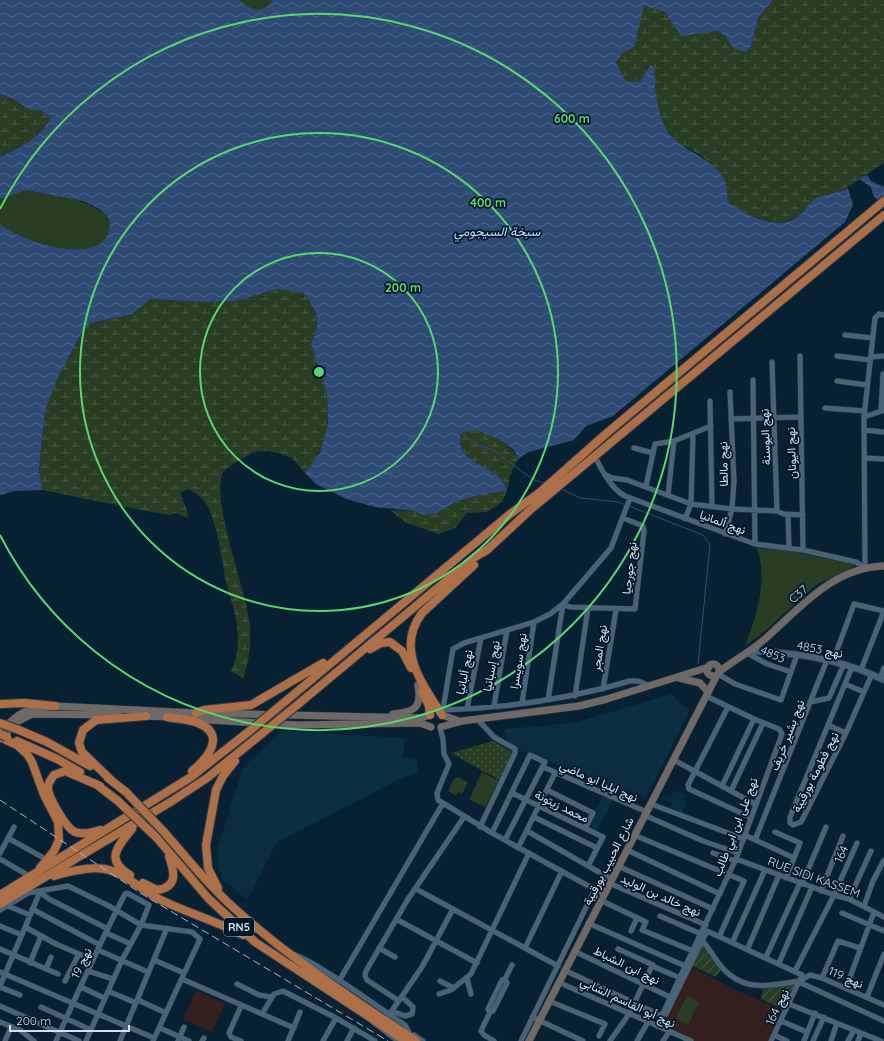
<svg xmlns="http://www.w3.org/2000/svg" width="884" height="1041" viewBox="0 0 884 1041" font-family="Quicksand,Vazirmatn,sans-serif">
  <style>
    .built { fill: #0a2d42 }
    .education { fill: #33201e }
    .grass { fill: #293c24 }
    .wetland { fill: url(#wetland-marsh) }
    .park { fill: url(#park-dots) }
    .garden { fill: url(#garden-furrows) }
    .water { fill: url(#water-waves) }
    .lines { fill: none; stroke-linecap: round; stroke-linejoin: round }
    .stream { stroke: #2f4b75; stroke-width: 1 }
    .minor-casing { stroke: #2e3948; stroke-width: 6 }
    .tertiary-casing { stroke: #2e3948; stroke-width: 8 }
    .secondary-casing { stroke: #2e3948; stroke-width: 8 }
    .trunk-casing { stroke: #2e3948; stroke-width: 10 }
    .minor { stroke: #486378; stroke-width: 5 }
    .tertiary { stroke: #486378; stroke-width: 6 }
    .secondary { stroke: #6e6866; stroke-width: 7 }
    .trunk { stroke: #ad6f47; stroke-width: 8 }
    .rail { stroke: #a5b7c4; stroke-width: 1; stroke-dasharray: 8 4; stroke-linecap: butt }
    .trunk-bridge-casing { stroke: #2e3948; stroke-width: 10; stroke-linecap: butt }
    .trunk-bridge { stroke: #ad6f47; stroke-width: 8 }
    .ring { fill: none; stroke: #5bd56e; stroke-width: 2 }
    .labels { text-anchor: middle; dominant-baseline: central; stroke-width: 3.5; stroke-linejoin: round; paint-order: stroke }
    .shield { fill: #001729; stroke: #93a4b2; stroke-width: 1 }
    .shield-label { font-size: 11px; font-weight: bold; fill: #d2e1ed }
    .street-label { font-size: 12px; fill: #d2e1ed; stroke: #001729 }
    .water-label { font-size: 13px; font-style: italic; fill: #c7d9f5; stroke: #001729 }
    .centre { fill: #5bd56e; stroke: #001729; stroke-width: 2 }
    .ring-label { font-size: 12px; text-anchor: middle; font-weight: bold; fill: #5bd56e; stroke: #001729; stroke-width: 3.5; stroke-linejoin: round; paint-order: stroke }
  </style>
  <defs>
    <pattern id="wetland-marsh" width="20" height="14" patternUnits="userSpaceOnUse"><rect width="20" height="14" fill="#293c24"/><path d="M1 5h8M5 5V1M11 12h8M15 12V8" fill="none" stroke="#475844"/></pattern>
    <pattern id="park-dots" width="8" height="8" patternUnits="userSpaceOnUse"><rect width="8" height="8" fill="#293c24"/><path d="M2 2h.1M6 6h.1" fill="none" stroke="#475844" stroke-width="1.8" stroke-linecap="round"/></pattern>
    <pattern id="garden-furrows" width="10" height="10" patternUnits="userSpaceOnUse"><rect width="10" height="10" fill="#293c24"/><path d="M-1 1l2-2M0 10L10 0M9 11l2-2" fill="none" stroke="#475844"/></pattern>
    <pattern id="water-waves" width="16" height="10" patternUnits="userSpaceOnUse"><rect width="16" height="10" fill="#2f4b75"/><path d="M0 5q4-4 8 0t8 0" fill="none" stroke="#4c6589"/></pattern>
  </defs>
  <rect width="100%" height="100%" fill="#072133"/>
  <path class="built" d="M672,694L682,706L690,709L646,798L516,749L506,739L504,729L573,723Z
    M282,731L405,738L403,758L417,760L418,773L402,778L277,842L251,893L246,899L222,879L216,854L243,767Z
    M674,791L685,794L683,799L687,802L681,814L670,811L673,804L662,799L663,795L670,798Z
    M603,795L613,800L597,831L587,827Z"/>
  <path class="education" d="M690,966L733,989L785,1011L771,1041H691L660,1027Z
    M196,991L225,1003L212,1032L183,1019Z"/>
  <path class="grass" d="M240,0H273C263,14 251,11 240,0Z
    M25,190C57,196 84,196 109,218C109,222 110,228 109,231C98,268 19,240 0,224V199Z
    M757,548L790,551L857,565L816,585L765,631L745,646C757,614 768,582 757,548Z
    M482,772L499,781L485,807L469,799Z
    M458,777L468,782L462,794L458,792L456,796L448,791L454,779Z
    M687,996L699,1002L688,1025L676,1018Z"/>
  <path class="wetland" d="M773,0H884V163L837,194L818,197L796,218L783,222L765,221L744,213L728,202L723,175L699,154L677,142L664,126L656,104V86L649,65L640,82L626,81L616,61L624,52L634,47L643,5L665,12L701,33L719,31L726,37L733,48L751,46L758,18Z
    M0,94L16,100L28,109L39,110L51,117C41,138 20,146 0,157Z
    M278,289L304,293C317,315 322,320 311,344L327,394L328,424L320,453L305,473C301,469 296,461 291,458C282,453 265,449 255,452C249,454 225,468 223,473C210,499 248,594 250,627C251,645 249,662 243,678L231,671C238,657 239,641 237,626C236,611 229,596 226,582C221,557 219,530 208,507C204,499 196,493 188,489L180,493C183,503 188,508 188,518L177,513L169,515L141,510L42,490L39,469L45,410L58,377L81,334L91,323L132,314L151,299L203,302L235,301Z
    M477,429C493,437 510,442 518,459L510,476L507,491L502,502L487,512L467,513L455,528L438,534L405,522L390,510L415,511L424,515L437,513L455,502L479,495L507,491C505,487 503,480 499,477C485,464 454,459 461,433Z"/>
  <path class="park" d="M493,741L512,752L513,755L499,780L451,753Z"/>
  <path class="garden" d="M703,945L721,970L716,977L693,966Z
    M796,984L785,1010L761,999L763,989Z"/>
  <path class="water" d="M0,0H240C251,11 263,14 273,0H773L758,18L751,46L746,52L733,48L726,37L719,31L681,36L665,12L644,6L634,47L624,52L616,62L626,81L640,82L650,65L654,67C656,88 655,105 664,125C675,149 706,154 722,175C727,180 727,194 728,202C746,214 774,231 796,218C804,213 810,200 819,197C830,193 835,195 848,188L853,205L845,222L613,416L586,426L574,440L529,452L518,459L514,450L502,441L477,430L461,433C454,459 485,464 499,477C503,480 505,487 507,491L479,495L455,502L437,513L424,515L415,511L375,507L346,499L316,484L305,473L320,453L328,424L327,394L311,344C322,320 318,315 304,293L278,289L235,301L203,302L151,299L132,314L91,323L81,334L58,377L45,410L39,469L42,490L15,491L0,495V224C19,240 98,268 109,231C110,228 109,222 109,218L99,209L83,201L26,190L0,199V157C20,147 41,138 51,117L39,110L28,109L16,100L0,94Z
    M867,175L871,181L884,187V208L873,195L871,187L859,179Z"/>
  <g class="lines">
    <path class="stream" d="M461,433L478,445L493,450L534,480L544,483
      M561,489L580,498L618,502L626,505
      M629,506L703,535L710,545L698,664"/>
    <defs>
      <path id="minor" d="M845,335L873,338
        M800,356L803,550
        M837,356L870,360
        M871,357L884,356
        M772,362L777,511
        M753,380L755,544
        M837,381L867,385
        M710,401L712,507
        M825,408L865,411
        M881,411L883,374
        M864,417L884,410
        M731,419L800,417
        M864,430L884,432
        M634,448L653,453
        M595,457C602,470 611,489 625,496L755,544L803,550L856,562L865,568
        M864,458L884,459
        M606,475L612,478L627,480L691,504L732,509L777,511L784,514L803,515
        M646,486L655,444L674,441L711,426
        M668,495L674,441
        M788,515L789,548
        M685,519L691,504L693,434
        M725,534L732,509L734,481L730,392
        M865,568L864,417L875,318L879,314L884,315
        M747,653L767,664L791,672
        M833,661L854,604L884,611
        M852,667L790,817V823L793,825L801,822L846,733L872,674
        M861,670L884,611
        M718,674L735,684L781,700L797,655
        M880,678L884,668
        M845,684L864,692
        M603,689L616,610
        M575,696L588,608
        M548,700L563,604L570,607L635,609L644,531L643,526L623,518
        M810,702L829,698L844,664
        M522,703L534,622
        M494,706L507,630
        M728,707L688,785L689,789L750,817
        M467,709L481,638
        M443,710C507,708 569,699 630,681H638L648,685
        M442,715L453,649L464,643L534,622L550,614L563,604L611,548L630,498
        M478,720L494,737L515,749V753L480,827
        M828,725L846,733
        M440,728L443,739L444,754L449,764L437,793L438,800L492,833L603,894
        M674,760L755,804
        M543,767L647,812
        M722,786L754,719
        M547,790L593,813L585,828
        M731,791L763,723
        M512,793L603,837L588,866
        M651,804L744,839
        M644,815L703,841L738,853
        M534,817L597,848
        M527,831L611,879
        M775,832L800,843L786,878
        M492,833L530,755L545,762L505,840
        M634,835L744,881L720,935
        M745,835L794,858
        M8,838L42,857
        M755,840L827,660
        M518,848L555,773
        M627,850L720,894
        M0,853L14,827
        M713,853L735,861
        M0,859L31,877
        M736,859L834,895L849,899L884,917
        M618,866L713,909
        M609,883L706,925
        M802,884L826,827
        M416,889L558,966
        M821,891L843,836
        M849,899L871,851
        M600,900L646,922L642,930L693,951
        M8,906L30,915
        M864,906L873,881L884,860
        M32,909L100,945
        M0,910L28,893L68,886L109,906L141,925L149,905L127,893L125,894C100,942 78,992 56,1041
        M842,913L884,931
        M660,916L701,934
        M396,919L477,963
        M588,923L685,966
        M0,926L22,935
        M25,927L56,944L93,960
        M631,931L637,918
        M106,933L131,944
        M702,941C709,947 714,958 720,965C743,993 768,986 799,981
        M733,941L765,870
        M379,948L395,957
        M525,948L562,871
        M748,948L779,875
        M0,949L58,974
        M618,949L653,965
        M98,950L148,972
        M574,951L670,997
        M291,954C306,954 386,1013 405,1025L409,1032
        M766,957L800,883
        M154,960L184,973
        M30,963L41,936
        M779,963L812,887
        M46,969L51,957
        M564,970L662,1016
        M88,971L113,979
        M795,971L834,895L857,843
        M0,972L154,1038
        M822,978L838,941L860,948
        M182,979L294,1028
        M467,979L471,994
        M505,979L507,983L493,1011L490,1012L488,1009L502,980Z
        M505,979L512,965
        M801,980L810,975L822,978L884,1005
        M65,981L79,954
        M339,981L443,803
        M440,981L454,988
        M558,982L660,1027
        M799,982L884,1021
        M237,984L259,995L271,997
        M0,986L40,892L49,899L108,929
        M0,987L20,995
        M81,987L104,998
        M846,988L874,912
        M108,991L136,1003
        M439,994L451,990L471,974L529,853
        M867,997L884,954
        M138,1000L166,1013
        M399,1001L367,980L365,976L366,971L408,899L464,817
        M549,1001L605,1024L599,1036
        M789,1004L881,1041
        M0,1006L79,1041
        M41,1007L91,1030
        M392,1011L405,1016L412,1014L413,1007L402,997
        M490,1012L481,1031L484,1035L494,1041
        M262,1014L274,994L283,991L336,1018L375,1041
        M666,1014L707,931L802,975L771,1041
        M389,1015L422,967L453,909
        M532,1017L583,1041
        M781,1021L807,1032
        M0,1022L20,1030L34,1041
        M373,1022L398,1041
        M662,1022L660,1027L691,1041
        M657,1026L736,859L782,734L779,729L754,719L706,696
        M160,1028L189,1041
        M414,1035L423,1041
        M774,1035L787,1041
        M5,1041L11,1027
        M86,1041L122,960L141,925L192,932L200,939L153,1041
        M120,1041L167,928
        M178,1041L184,1027
        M202,1041L204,1038
        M241,1041L231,1037L229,1033L241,1006
        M288,1041L300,1012
        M323,1041L336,1018
        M347,1041L354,1028
        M521,1041L595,889
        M610,1041L629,1014L652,966L680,978
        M637,1041L648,1022
        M663,1041L669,1032
        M804,1041L815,1013
        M813,1041L824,1017
        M831,1041L837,1023
        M848,1041L854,1030
        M858,1041L861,1033"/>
      <path id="tertiary" d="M750,651C796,652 842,659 884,680"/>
      <path id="secondary" d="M707 670a6 6 0 1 1 12 0a6 6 0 1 1-12 0Z
        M719,672C734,660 752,651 766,638C801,607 834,567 884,566
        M679,678L700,683L708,692
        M393,714C415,712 422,708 418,685
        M442,715L459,721
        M141,716L172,717
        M191,719L296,725L420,723L431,727
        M441,727L462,721L579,706L607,699L709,667
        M0,732C21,710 25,709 55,706L196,713L421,718L430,715
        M0,739L17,722L32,714L118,715
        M529,1041L717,675"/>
      <path id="trunk" d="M370,649L381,643L390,642L402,651L411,668
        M422,691L429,706L430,715
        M293,695L510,514L539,493L608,432L884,201
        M302,701L435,590L475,557L487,550L530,510L884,215
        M0,704L25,703L55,706
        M196,713L204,710L251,705L323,663
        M442,715C422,683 395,649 422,613L474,565
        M167,717C177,719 188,719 198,723C227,734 208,758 192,771
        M19,730L47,742L90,766
        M6,740L17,745L27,754L32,762L44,795L58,822L59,840L54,851L40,868
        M17,741L57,759L80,772
        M108,778L126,792
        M112,781L82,752L79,743L83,730L96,720L146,716
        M96,784L118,801
        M100,786L65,771L54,775C52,778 49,781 48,786C47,796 66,828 75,832C84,835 92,833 100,830
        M164,832C187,858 208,885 234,908C289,958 355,1000 416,1041
        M156,837L208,898L255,942L406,1041
        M130,875C104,860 118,846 132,829
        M54,876C70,871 89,866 105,869C125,873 143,891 161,900C188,913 216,921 243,935
        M143,883L157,890C179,887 174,871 169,856
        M218,888L208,868L206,845L216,790L223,776L235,761
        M0,895L191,777L252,729
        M0,904L172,801L207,778L259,736"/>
    </defs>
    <use href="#minor" class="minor-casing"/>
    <use href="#tertiary" class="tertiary-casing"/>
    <use href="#secondary" class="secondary-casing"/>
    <use href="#trunk" class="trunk-casing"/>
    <use href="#minor" class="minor"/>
    <use href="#tertiary" class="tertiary"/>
    <use href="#secondary" class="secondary"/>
    <use href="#trunk" class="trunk"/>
    <path class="rail" d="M0,800L142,894L388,1041"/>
    <defs>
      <path id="trunk-bridge" d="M0,723L19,730
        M252,729L293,695
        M0,734L7,737
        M259,736L302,701
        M126,792L164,832
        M118,801L156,837"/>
    </defs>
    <use href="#trunk-bridge" class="trunk-bridge-casing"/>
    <use href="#trunk-bridge" class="trunk-bridge"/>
  </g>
  <g class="ring">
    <circle cx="319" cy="372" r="119"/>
    <circle cx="319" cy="372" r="239"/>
    <path d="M0 209A358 358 0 1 1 0 535"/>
  </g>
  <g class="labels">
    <rect class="shield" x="224" y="918" width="30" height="18" rx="3"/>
    <g class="shield-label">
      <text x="239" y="927">RN5</text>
    </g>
    <g class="street-label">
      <text transform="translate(765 437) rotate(-92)">نهج البوسنة</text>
      <text transform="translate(791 453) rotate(-92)">نهج اليونان</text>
      <text transform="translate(723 464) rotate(-91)">نهج مالطا</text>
      <text transform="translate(723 522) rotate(20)">نهج ألمانيا</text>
      <text transform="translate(629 568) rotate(-83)">نهج جورجيا</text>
      <text transform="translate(798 594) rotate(-41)">C37</text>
      <text transform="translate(599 648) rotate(-81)">نهج المجر</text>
      <text transform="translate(820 649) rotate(11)">نهج 4853</text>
      <text transform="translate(773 654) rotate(24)">4853</text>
      <text transform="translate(518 661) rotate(-81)">نهج سويسرا</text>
      <text transform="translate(491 666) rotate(-80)">نهج إسبانيا</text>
      <text transform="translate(464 672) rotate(-79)">نهج ألبانيا</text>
      <text transform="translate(787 735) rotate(-69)">نهج بشير خريف</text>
      <text transform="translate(815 772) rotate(-63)">نهج فطومة بورقيبة</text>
      <text transform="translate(599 781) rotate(24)">نهج ايليا ابو ماضي</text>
      <text transform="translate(562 806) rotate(26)">محمد زيتونة</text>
      <text transform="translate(735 827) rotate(-69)">نهج على ابن ابي طالب</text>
      <text transform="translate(841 854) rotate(-66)">164</text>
      <text transform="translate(608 861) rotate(-63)">شارع الحبيب بورقيبة</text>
      <text transform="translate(814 877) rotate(20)">RUE SIDI KASSEM</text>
      <text transform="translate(661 895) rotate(24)">نهج خالد بن الوليد</text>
      <text transform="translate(81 963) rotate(-65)">نهج 19</text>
      <text transform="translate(627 965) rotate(26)">نهج ابن الشباط</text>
      <text transform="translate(846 977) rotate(23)">نهج 119</text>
      <text transform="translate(628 1002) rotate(25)">نهج أبو القاسم الشابي</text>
      <text transform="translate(777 1007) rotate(-64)">نهج 164</text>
    </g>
    <g class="water-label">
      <text x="497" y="231">سبخة السيجومي</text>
    </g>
  </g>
  <circle cx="319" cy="372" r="6" class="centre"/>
  <g class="ring-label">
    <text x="572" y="123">600 m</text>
    <text x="488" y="207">400 m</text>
    <text x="403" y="292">200 m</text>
  </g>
  <path d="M10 1025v6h119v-6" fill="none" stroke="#d2e1ed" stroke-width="2"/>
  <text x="16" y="1025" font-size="12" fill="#d2e1ed" stroke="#001729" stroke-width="3" paint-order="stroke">200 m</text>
</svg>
